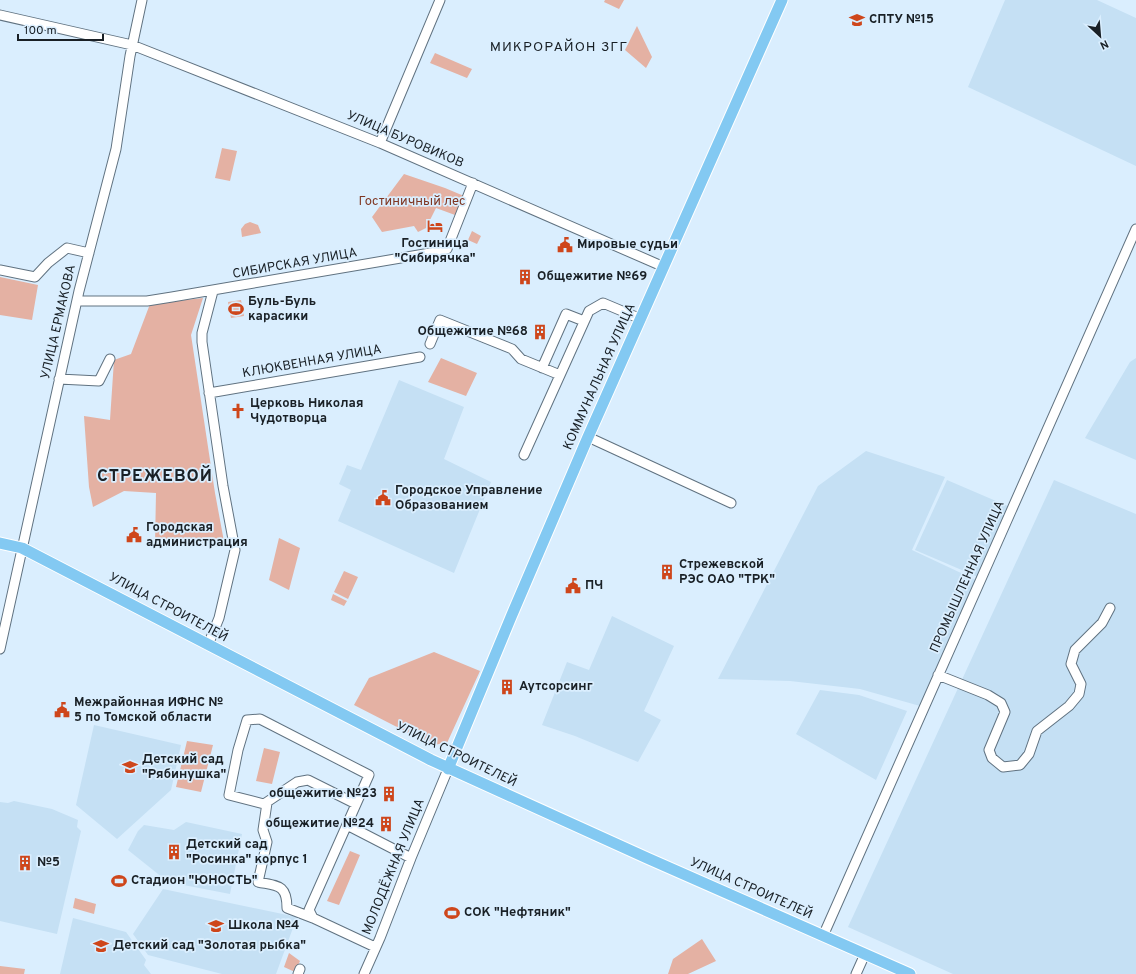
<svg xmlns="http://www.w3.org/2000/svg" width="1136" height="974" viewBox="0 0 1136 974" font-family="Overpass,sans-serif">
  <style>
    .built { fill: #c5e0f4 }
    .green { fill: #e4b1a3 }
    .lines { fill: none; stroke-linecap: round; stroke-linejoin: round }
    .minor-casing { stroke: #607280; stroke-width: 11 }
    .major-casing { stroke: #fff; stroke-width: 13 }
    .minor { stroke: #fff; stroke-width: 9 }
    .major { stroke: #83c9f2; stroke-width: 11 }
    .labels { text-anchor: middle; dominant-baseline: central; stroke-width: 3.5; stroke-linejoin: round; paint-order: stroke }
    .poi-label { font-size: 13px; font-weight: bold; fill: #192026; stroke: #daeefe; text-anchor: start }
    .street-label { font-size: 13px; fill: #192026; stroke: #daeefe }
    .park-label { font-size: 13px; fill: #7f3622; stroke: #daeefe }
    .neighbourhood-label { font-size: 14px; letter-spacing: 1px; fill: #192026; stroke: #daeefe }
    .district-label { font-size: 17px; font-weight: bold; letter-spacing: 1px; fill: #192026; stroke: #daeefe }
  </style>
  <rect width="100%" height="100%" fill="#daeefe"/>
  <path class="built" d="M1005,0H1097L1136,18V166L968,87Z
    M1136,358V460L1085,438L1130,362Z
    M399,380L464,407L444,459L491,482L454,573L338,521L351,490L339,484L347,465L361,470Z
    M866,451L945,477L912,550L976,580L920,706L860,689L790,681L718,679L818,486Z
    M947,480L1010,507L978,577L915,550Z
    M1054,480L1136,514V974H953L848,927Z
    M612,616L674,646L644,711L661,720L638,762L575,736L542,725L567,662L589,670Z
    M820,690L859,695L907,711L876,780L796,734Z
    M94,725L181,745L171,790L117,839L76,805Z
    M14,801L52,809L78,820L77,827L81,831L57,934L0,921V802L8,803Z
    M186,822L242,834L230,894L168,882L128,850L138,831L144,825L174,830Z
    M163,889L297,917L276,974H222L148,955L133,934Z
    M73,918L126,932L146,960L144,965L151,974H60Z"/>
  <path class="green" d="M605,0H624L619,9L604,2Z
    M637,26L652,57L646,68L625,50Z
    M435,53L472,69L467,78L430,63Z
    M222,148L237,151L230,181L215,178Z
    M404,174L445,188L464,196L455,215L436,208L426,228L418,232L414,226L382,232L372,217Z
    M250,222L258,225L261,233L242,237L241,229L245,224Z
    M472,231L481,236L477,244L468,240Z
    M0,277L38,285L32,320L0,315Z
    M203,298L191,335L215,493L225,547L155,544L156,493L124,491L93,507L89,487L84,416L110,420L114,360L131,354L150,304Z
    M241,300L244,316L231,318L228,302Z
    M441,358L477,373L466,396L428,382Z
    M279,538L300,548L289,590L269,580Z
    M344,571L358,577L348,599L334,592Z
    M333,594L347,601L344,606L331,600Z
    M434,652L480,671L447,743L432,745L354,705L369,678Z
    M187,741L213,745L201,792L176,787Z
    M264,748L280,752L272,784L256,781Z
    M350,851L360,855L339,905L327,901Z
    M75,898L96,904L94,914L73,908Z
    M702,939L716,961L688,974H668L673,959Z
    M289,953L300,961L295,972L284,967Z
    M0,966L25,969L24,974H0Z"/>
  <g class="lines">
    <defs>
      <path id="minor" d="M0,15L132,45L380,143L664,267
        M380,143L440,0
        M0,270L35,277L48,263L67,248L89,253
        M77,301H147L172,297L436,252L447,249L473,183
        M430,344L440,320L512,349L521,359L560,375
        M542,368L566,314L584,321
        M59,379L99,381L110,359
        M209,393L420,357
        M588,437L731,503
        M524,455L589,311L603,303L641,319
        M208,645L219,618L235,550L223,486L202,342V333L213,291
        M0,649L79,291L116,149L130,56L142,0
        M938,675L988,695L1001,703L1005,712L989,750L992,758L1003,767L1020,765L1029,754L1037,731L1069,706L1079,694L1081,684L1071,664L1075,650L1102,623L1110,608
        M267,803L263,830L267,842L258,882C277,886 287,884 287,908L313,918
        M356,804L308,780L297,782L264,804L229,795L238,750L247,720L260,719L369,775L309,910L313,918L375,947
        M347,825L411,858
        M823,936L1136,229
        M298,974L300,969
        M364,974L380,938L411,858L448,769
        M856,974L865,954"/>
      <path id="major" d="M0,543L22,548L431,760L647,858L910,974
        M448,769L511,617L588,437L782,0"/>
    </defs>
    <use href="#minor" class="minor-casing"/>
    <use href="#major" class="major-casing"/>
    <use href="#minor" class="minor"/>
    <use href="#major" class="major"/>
  </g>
  <defs>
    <symbol id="university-bare" viewBox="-9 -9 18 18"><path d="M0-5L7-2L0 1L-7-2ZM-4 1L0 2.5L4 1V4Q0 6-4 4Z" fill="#ce461b" stroke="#daeefe" stroke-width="2.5" paint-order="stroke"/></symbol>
    <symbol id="hotel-bare" viewBox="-9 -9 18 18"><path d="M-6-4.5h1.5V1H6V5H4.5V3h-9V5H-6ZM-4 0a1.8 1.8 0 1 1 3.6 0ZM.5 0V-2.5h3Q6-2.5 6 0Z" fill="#ce461b" stroke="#daeefe" stroke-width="2.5" paint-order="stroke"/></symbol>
    <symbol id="civic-bare" viewBox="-9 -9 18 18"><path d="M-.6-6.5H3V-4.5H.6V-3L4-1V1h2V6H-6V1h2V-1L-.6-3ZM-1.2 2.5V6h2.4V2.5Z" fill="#ce461b" stroke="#daeefe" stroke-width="2.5" paint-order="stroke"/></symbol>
    <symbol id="building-bare" viewBox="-9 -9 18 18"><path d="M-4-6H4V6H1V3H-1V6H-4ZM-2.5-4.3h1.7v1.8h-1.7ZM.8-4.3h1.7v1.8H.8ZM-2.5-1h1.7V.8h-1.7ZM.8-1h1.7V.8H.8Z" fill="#ce461b" stroke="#daeefe" stroke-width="2.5" paint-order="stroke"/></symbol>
    <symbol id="stadium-bare" viewBox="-9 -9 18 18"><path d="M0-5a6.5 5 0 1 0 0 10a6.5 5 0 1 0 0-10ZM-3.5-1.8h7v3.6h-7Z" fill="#ce461b" stroke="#daeefe" stroke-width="2.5" paint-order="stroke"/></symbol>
    <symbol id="church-bare" viewBox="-9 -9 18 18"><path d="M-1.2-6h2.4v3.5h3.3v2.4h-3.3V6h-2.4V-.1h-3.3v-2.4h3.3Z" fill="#ce461b" stroke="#daeefe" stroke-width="2.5" paint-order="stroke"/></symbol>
    <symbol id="school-bare" viewBox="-9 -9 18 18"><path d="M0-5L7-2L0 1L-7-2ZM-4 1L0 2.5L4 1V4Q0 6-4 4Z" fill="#ce461b" stroke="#daeefe" stroke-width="2.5" paint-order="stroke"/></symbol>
  </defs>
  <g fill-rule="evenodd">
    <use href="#university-bare" x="846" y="9" width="22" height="22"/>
    <use href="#hotel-bare" x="424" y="215" width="22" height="22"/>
    <use href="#civic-bare" x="554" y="234" width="22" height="22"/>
    <use href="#building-bare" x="514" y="266" width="22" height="22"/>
    <use href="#stadium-bare" x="225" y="298" width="22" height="22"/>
    <use href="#building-bare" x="529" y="321" width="22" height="22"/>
    <use href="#church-bare" x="227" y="400" width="22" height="22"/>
    <use href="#civic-bare" x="372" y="487" width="22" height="22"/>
    <use href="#civic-bare" x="123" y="524" width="22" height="22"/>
    <use href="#building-bare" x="656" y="561" width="22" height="22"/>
    <use href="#civic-bare" x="562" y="575" width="22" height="22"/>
    <use href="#building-bare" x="496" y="676" width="22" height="22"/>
    <use href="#civic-bare" x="51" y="699" width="22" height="22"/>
    <use href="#school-bare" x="119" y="756" width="22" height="22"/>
    <use href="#building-bare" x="378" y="783" width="22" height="22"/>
    <use href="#building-bare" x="375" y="813" width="22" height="22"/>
    <use href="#building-bare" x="163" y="841" width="22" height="22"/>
    <use href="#building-bare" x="14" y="852" width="22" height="22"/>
    <use href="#stadium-bare" x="108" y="870" width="22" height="22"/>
    <use href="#stadium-bare" x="441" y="902" width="22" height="22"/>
    <use href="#school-bare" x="205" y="915" width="22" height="22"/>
    <use href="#school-bare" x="90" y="935" width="22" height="22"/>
  </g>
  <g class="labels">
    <g class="poi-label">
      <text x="869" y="20">СПТУ №15</text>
      <text x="435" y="244" text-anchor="middle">Гостиница<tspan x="435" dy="15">"Сибирячка"</tspan></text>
      <text x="577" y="245">Мировые судьи</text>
      <text x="537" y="277">Общежитие №69</text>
      <text x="248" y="302">Буль-Буль<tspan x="248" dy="15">карасики</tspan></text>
      <text x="528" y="332" text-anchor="end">Общежитие №68</text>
      <text x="250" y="404">Церковь Николая<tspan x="250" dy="15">Чудотворца</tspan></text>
      <text x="395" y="491">Городское Управление<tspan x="395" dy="15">Образованием</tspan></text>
      <text x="146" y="528">Городская<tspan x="146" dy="15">администрация</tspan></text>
      <text x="679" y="565">Стрежевской<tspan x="679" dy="15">РЭС ОАО "ТРК"</tspan></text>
      <text x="585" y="586">ПЧ</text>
      <text x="519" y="687">Аутсорсинг</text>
      <text x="74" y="703">Межрайонная ИФНС №<tspan x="74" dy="15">5 по Томской области</tspan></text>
      <text x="142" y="760">Детский сад<tspan x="142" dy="15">"Рябинушка"</tspan></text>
      <text x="377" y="794" text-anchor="end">общежитие №23</text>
      <text x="374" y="824" text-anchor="end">общежитие №24</text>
      <text x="186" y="845">Детский сад<tspan x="186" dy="15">"Росинка" корпус 1</tspan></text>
      <text x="37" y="863">№5</text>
      <text x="131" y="881">Стадион "ЮНОСТЬ"</text>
      <text x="464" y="913">СОК "Нефтяник"</text>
      <text x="228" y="926">Школа №4</text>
      <text x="113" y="946">Детский сад "Золотая рыбка"</text>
    </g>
    <g class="street-label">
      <text transform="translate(405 140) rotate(23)">УЛИЦА БУРОВИКОВ</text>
      <text transform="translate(295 264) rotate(-10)">СИБИРСКАЯ УЛИЦА</text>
      <text transform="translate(59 322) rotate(-77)">УЛИЦА ЕРМАКОВА</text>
      <text transform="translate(312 362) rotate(-10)">КЛЮКВЕННАЯ УЛИЦА</text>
      <text transform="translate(600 377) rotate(-66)">КОММУНАЛЬНАЯ УЛИЦА</text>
      <text transform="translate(968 577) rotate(-66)">ПРОМЫШЛЕННАЯ УЛИЦА</text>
      <text transform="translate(168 608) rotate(28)">УЛИЦА СТРОИТЕЛЕЙ</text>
      <text transform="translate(456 755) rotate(26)">УЛИЦА СТРОИТЕЛЕЙ</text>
      <text transform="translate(394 867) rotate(-68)">МОЛОДЁЖНАЯ УЛИЦА</text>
      <text transform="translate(751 889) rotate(24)">УЛИЦА СТРОИТЕЛЕЙ</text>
    </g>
    <g class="park-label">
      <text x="412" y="202">Гостиничный лес</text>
    </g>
    <g class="neighbourhood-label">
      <text x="559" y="47">МИКРОРАЙОН 3ГГ</text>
    </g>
    <g class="district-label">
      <text x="155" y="477">СТРЕЖЕВОЙ</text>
    </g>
  </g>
  <g transform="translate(1100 36) rotate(154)" stroke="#daeefe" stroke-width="3" paint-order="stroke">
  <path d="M0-3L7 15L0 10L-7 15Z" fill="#192026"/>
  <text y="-6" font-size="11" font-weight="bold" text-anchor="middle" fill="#192026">N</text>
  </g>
  <path d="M18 34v6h85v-6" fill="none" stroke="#192026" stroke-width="2"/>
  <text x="24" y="34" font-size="12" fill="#192026" stroke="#daeefe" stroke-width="3" paint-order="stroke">100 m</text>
</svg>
